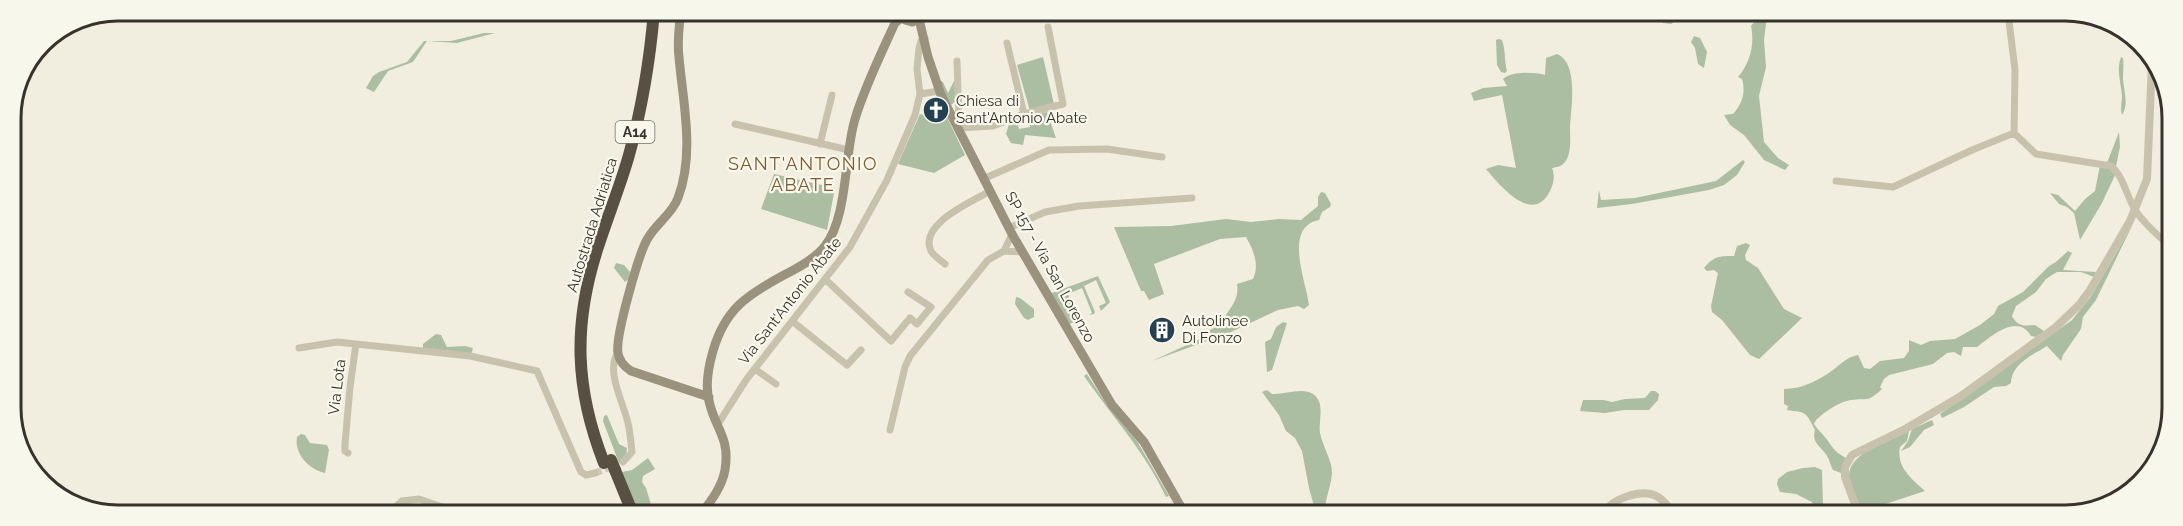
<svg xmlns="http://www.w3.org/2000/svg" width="2183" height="526" viewBox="0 0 2183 526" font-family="Raleway,sans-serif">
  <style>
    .green { fill: #abbea1 }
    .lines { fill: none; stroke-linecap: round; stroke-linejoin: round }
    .minor-tunnel { stroke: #ccc8bc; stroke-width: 7; stroke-dasharray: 7 3.5; stroke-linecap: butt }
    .minor { stroke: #c8c2ad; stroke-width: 7 }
    .tertiary { stroke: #c8c2ad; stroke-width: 8 }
    .secondary { stroke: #9b927e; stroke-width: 9 }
    .motorway { stroke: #575043; stroke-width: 12 }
    .motorway-bridge { stroke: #575043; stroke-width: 12 }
    .labels { text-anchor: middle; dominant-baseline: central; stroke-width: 4.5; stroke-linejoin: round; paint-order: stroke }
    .shield { fill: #f8f7ec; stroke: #716d65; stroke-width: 1.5 }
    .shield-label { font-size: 14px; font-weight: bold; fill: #37322b }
    .poi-label { font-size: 15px; fill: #37322b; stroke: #f8f7ec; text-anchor: start }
    .street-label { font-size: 15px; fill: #37322b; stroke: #f8f7ec }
    .quarter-label { font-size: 18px; letter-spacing: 1.5px; fill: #7e5b2c; stroke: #f8f7ec }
    .rim { fill: none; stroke: #37322b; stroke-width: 3 }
  </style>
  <rect width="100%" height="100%" fill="#f1eee0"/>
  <path class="green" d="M1645,12H1699L1693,17L1680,18L1671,24L1663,23L1661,20L1653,22Z
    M1764,15L1767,16L1764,40L1766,67L1759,96L1764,142L1778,158L1789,165L1785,170L1764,160L1744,135L1730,125L1724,115L1733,114C1742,104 1746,93 1742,79L1738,77C1750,63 1755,44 1751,26L1759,16Z
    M484,33H495L457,43L427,41L413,62L388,71L374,92L366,88L373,76L379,72L407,62L424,41H451Z
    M1694,36L1700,38L1707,52L1704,68L1698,64L1695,48L1691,42Z
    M1499,39L1502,40C1506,51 1504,61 1507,71L1505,73L1501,72L1497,65L1496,40Z
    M1557,54C1579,63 1571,108 1570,127C1570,138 1572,155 1564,163C1561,167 1556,167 1552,168C1555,176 1554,183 1550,191C1533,225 1501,187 1486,169L1498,165L1516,168L1502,95L1474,101L1471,93L1483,88L1507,86L1503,79C1512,71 1534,72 1545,75L1546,58Z
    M1043,57L1054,104L1030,111L1017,65Z
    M2121,57L2123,58C2124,65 2123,72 2123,79C2124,92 2129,104 2122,115C2120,108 2122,103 2122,96C2121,83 2116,70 2121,57Z
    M938,79L943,82L948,93L955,79L957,100L951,105H948Z
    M1047,112L1056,138L1025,135L1023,145L1011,143L1006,134L1009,124L1017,121L1019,129L1030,127L1029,124L1033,122L1031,116Z
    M920,114L939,119L946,115L965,155L934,173L898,164Z
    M2119,132L2120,147L2116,166L2107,163Z
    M1743,160L1745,162L1737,175L1724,185L1709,190L1632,204L1597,208L1599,190L1601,200L1635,198L1716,181Z
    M2100,165L2109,167L2116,173L2102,203L2080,240L2074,213L2067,207L2059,204L2050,193L2058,195L2075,211L2085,199L2095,191Z
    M774,174L835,188L827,230L761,209Z
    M1321,192L1325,193L1331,204L1330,207L1322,212L1319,220C1283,227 1306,281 1309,305L1304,309L1298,306L1278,310L1229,333L1152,361L1204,337L1205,332L1221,325C1227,309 1240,302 1237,284L1253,279C1260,265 1253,249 1246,237L1220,239L1154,264L1164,294L1149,300L1144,291H1141L1114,227L1171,226L1226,219L1251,222L1279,219L1301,220L1318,206V197Z
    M2133,224L2096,300L2083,317L2081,329L2063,355L2061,361L2047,346C2033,355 2012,363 2011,383L2006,386L1994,387L1964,407L1942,418L1940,414L2072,320L2091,296Z
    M1746,243L1750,245L1745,255L1746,260L1758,268L1784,309L1802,318L1759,359L1750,355L1722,320L1712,312L1711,306L1718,273L1714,270L1707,271L1704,268C1714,256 1719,256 1734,256L1737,246Z
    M2068,251L2072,253L2063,270L2096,272L2094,277L2081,272H2057L2046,279L2036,292L2016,306L2012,316C2018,327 2025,326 2035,325L2044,331L2036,337L2031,336C2018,312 1990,337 1977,347H1963L1961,356L1954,352L1947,353L1933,364L1889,375L1884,379L1880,387L1882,389C1866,404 1868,397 1851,400C1839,402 1824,412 1816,420L1814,424C1817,429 1821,432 1824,436C1834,448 1832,450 1846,458L1841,473L1833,470C1830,465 1830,460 1827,456C1821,446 1811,443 1815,430C1805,410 1806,413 1787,410L1788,406L1784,404V389C1802,389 1819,380 1833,370C1842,363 1847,357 1858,355L1864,368L1870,369L1880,361L1904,358L1909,351V340L1921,345L1930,341L1955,339L1980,325L1994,314L1998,306L2023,292L2049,266L2056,262Z
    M616,263L624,265L630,272L629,279L625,282L614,268Z
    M1098,276L1110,302L1101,311L1099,306L1106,303L1096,280L1084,286L1095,312L1094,314L1089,315L1092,313L1082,288L1068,294L1079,320L1067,325L1049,294Z
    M1016,297L1020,298L1034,309V317L1028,320L1024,318L1015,304Z
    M1283,322L1287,323L1272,370L1267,372L1265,342L1271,339L1276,327Z
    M436,334L441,335L447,347L465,346L473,348L471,355L423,349V344Z
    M1087,374L1109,408L1137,441L1169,496L1166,497C1145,452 1112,416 1084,376Z
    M1267,390L1272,394C1284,395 1302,387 1313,394C1326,403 1318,421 1320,433C1323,447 1332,460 1332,473C1331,488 1324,500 1325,515H1319L1314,506L1309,488L1302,451L1295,438L1286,431L1279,415L1262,392Z
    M1651,391H1655L1659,394L1658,400L1649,410H1624L1605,413L1580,411L1583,400H1604L1612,402L1625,399L1645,398Z
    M607,415L619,444L627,448L626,456L619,463L603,421L604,416Z
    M1932,420L1934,425L1924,430L1910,447L1901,451L1908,441L1912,429Z
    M1909,431L1907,441L1900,447C1896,467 1912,479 1925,491L1861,512C1857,501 1849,488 1849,477C1848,452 1891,440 1909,431Z
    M301,434L305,435L310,443L327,445L329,450L325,473C309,469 294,454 297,437Z
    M648,458L655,469L643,476L642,482L646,488L654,514H639L622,472L632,470Z
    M1803,468L1815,467L1822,470L1823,507L1818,510L1813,507L1812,502L1796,494L1780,492L1777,484L1778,479L1787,472Z"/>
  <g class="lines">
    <path class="minor-tunnel" d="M595,473L615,465"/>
    <path class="minor" d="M681,13L705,15L714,11
      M2009,21L2015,70L2014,133
      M1007,43L1024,114
      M957,61L959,121L957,127
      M920,94L939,91
      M735,124L849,150
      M958,128L993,126L1024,114L1063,104L1048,27
      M820,144L832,95
      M983,179L1049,150L1107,149L1162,157
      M1836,181L1893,187L1972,150L2014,133L2036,154L2111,166C2123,176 2126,194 2134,208C2142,222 2157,235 2170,246
      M1009,228L1045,212L1079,206L1192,198
      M1004,251L1022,252
      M945,264C940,260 934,256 931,251C918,224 972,202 990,191
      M825,279L891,341L910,318L917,324L931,307L908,292
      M792,321L847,365L861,350
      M299,348L337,342L470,356L537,371L581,472L586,475L595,473
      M618,353C605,370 624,404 628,423C630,432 631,442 632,452L623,462
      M755,369L776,384
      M718,424L746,380L850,247L887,180L915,115L920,94L917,69L919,48L921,41L925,38
      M890,430L905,367L910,356L988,260L1004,251L1012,234
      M348,453L345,451V444L350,387L356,344
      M388,514L402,501L419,499L463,514"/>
    <path class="tertiary" d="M1602,515C1611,499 1642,487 1658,497C1665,501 1670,509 1674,515
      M1859,515L1845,477V467L1852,455L1907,428L1961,396L2056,327L2079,305L2090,290L2130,221L2147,179L2152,62"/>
    <path class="secondary" d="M681,11C679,26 677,42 679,57C683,103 695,153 678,198C672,214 656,224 648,238C639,252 615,337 618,353C619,361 625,367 631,371L709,397
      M900,11L905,20L912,22L919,19L923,11
      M919,19L928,57L941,95L1012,234L1112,405L1144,442L1185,514
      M701,514C711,501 722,487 725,470C730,439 717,431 710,405C705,389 708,368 713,351C725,309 747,295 784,275C798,268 815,259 825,246C848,217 844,155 855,119C865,86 881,54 895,23L902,17"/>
    <path class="motorway" d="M604,463C575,389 573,325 597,250C607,218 620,187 629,155C642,108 650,59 654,11
      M615,470L633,514"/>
    <path class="motorway-bridge" d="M611,460L615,470"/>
  </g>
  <defs>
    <symbol id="church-disc" viewBox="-11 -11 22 22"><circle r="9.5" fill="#244154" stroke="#f8f7ec"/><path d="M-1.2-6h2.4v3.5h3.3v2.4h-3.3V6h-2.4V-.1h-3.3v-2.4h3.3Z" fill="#fff"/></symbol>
    <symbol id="building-disc" viewBox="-11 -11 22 22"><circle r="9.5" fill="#244154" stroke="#f8f7ec"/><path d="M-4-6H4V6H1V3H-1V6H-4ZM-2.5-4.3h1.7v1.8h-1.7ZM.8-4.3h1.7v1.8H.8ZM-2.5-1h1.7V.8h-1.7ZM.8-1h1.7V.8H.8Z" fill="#fff"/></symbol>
  </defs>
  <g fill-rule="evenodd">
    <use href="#church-disc" x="921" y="95" width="30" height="30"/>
    <use href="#building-disc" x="1147" y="315" width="30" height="30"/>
  </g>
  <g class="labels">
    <rect class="shield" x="615.5" y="121" width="39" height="22" rx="4.5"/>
    <g class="shield-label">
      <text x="635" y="132">A14</text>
    </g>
    <g class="poi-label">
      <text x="956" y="101">Chiesa di<tspan x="956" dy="17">Sant'Antonio Abate</tspan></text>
      <text x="1182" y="321">Autolinee<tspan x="1182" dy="17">Di Fonzo</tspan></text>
    </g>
    <g class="street-label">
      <text transform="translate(592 225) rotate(-73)">Autostrada Adriatica</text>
      <text transform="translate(1050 267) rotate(61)">SP 157 - Via San Lorenzo</text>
      <text transform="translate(790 301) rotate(-52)">Via Sant'Antonio Abate</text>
      <text transform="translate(337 387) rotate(-83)">Via Lota</text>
    </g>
    <g class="quarter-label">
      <text x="803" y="163">SANT'ANTONIO<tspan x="803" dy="21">ABATE</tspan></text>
    </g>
  </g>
  <path d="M0 0H2183V526H0ZM118 21H2065A97 97 0 0 1 2162 118V408A97 97 0 0 1 2065 505H118A97 97 0 0 1 21 408V118A97 97 0 0 1 118 21Z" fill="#f8f7ec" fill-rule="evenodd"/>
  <path class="rim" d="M118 21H2065A97 97 0 0 1 2162 118V408A97 97 0 0 1 2065 505H118A97 97 0 0 1 21 408V118A97 97 0 0 1 118 21Z"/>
</svg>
